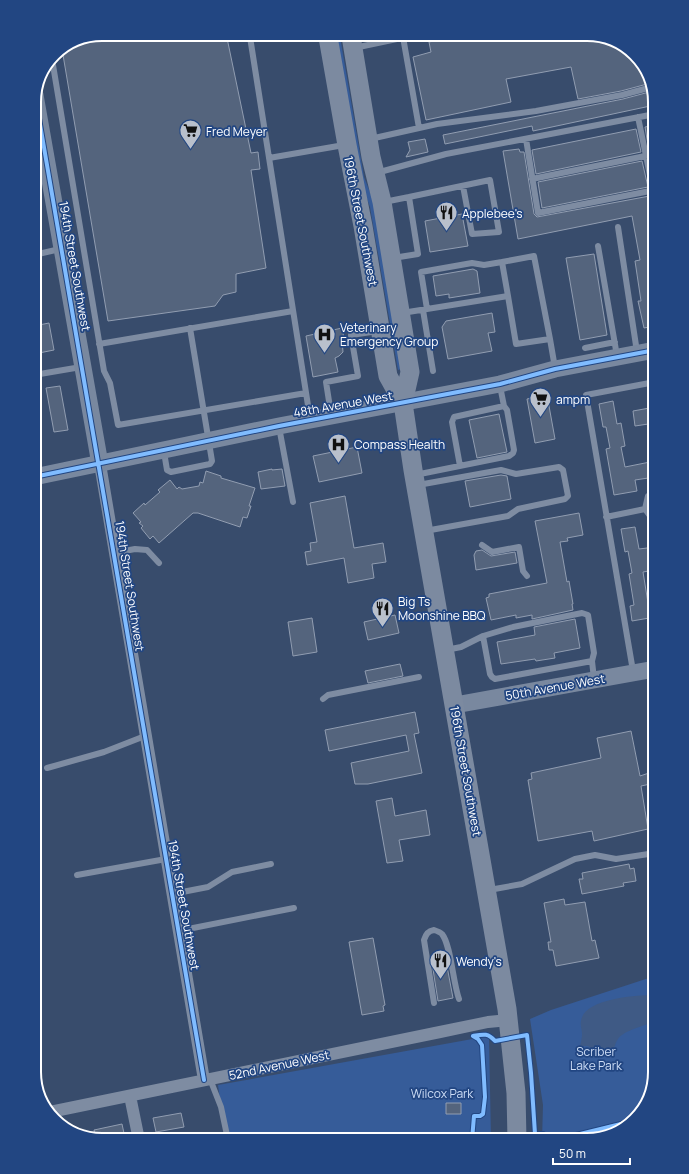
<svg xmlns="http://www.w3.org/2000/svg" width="689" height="1174" viewBox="0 0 689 1174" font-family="Manrope,sans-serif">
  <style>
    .green { fill: #365c99 }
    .water { fill: #3f5a85 }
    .building { fill: #54647d; stroke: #919db1 }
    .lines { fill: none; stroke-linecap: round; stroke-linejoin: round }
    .lane { stroke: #7e8ca2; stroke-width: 6 }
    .street { stroke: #7e8ca2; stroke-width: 12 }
    .secondary { stroke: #79889f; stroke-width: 17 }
    .primary { stroke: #7c8aa0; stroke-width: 19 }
    .cycleway-casing { stroke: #224682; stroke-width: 6 }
    .cycleway { stroke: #80bcff; stroke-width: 4 }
    .labels { text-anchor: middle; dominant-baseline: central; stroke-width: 3.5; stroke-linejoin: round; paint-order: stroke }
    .poi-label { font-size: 12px; fill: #fff; stroke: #224682; text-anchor: start }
    .street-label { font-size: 12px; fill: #fff; stroke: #224682 }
    .park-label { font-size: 12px; fill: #cdddf6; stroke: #224682 }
    .rim { fill: none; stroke: #fff; stroke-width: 2 }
  </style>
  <rect width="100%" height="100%" fill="#384c6c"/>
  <path class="green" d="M336,37H340L364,177L373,200L402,369L398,370L370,207L361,183Z
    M655,976V1073L644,1110L617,1133L587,1140H542L543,1105L530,1019L551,1010Z
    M489,1036L491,1140H228L221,1107L218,1085Z"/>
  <path class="water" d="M649,995L655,999V1021C645,1026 624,1030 618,1039C616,1041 615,1046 614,1048L597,1053L588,1046H580C581,1042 582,1038 582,1034C582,1030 580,1025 581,1021C584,999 632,996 649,995Z"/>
  <path class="building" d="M592,34L625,46L648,72L651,83L621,91L578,99L571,67L506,79L511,102L426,120L413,57L431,52L429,42L463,35Z
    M154,38V41L167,38H227L251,153L258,152L260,169L251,170L266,268L236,274V292L223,295L215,306L108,321L62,49L76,39Z
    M653,91L655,105L533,131L532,126L445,144L443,135L623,99Z
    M655,125V150L649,151L645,127Z
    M636,129L641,152L536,174L532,150Z
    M425,139L428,152L406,157L410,150L408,142Z
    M519,149L520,152H524L534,214L537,217L655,195V254L649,256L655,290V326L644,328L638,301H641L635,261L640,260L632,216L518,239L503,151Z
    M642,161L648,187L542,208L538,182Z
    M462,214L468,246L430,252L425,221Z
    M594,254L607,335L580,340L566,258Z
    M473,269L477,271L480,293L449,298V294L436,296L433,276Z
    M492,313L495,332L488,333L492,351L448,359L442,327L446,321Z
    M49,323L54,350L34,354V326Z
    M342,328L344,339L342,340L343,352L339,356L335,358L338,372L313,377L306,336Z
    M60,386L68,430L54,432L46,388Z
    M547,395L555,439L535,443L527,399Z
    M613,401L617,424L621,423L625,446L621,447L625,467L655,461V477L635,480L637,491L614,495L606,449L610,448L606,427H603L599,404Z
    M655,407V423L635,426L633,411Z
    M499,414L507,452L477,458L469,420Z
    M357,447L362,473L319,482L313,456Z
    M272,469V470L282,469L285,486L261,489L258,472Z
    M206,471L221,476V478L255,488L249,506H251L247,518L243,517L240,527L198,513H193L159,543L153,536L150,539L141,528L143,526L139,523L141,522L133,513L144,503L145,505L160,492L158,490L170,480L177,489L179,487L182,489L199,486L200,482L203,483Z
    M501,475L507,476L511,499L470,507L465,481Z
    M345,496L354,548L383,543L386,562L372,564L374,578L348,583L344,558L307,565L305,552L311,551L310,543L317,542L310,503Z
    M579,513L583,535L567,538L568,541L560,542L567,582L569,581L573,604H572L573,610L532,619V615L516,618V615L491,620L486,598L489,597V594L547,583L535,521Z
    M635,527L639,549L655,547V570L643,572L648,603L655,602V617L632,621L630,606L634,605L629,574L632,573L628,551L625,552L621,529Z
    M482,550L491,556L515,552L517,563L476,570L474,555L476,551Z
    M395,615L399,633L368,640L364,622Z
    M312,618L317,652L293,656L288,622Z
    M575,619L580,648L554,653L555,658L536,661L535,659L501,664L497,642L535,635L534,627Z
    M400,664L403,676L368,683L365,671Z
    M415,712L419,733L414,734L422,773L368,784H355L351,763L409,751L406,735L329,751L325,730Z
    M631,731L640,776L655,771V783L641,786L648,829L594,841L592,831L538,841L528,780L532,779L531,773L601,758L597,738Z
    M392,798L395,816L426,810L430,835L399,840L403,861L387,863L376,801Z
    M629,864L630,869L634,868L636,881L623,883L624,886L582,894L579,879H583L582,873Z
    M564,899L565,905L585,902L592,941L595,940L599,958L556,966L553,950H549L548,942H551L544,903Z
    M373,938L385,1005L383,1006L384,1011L362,1015L349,942Z
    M446,961L453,998L438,1001L432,963Z
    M446,1103H461V1114H446Z
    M181,1113L184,1127L156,1132L153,1118Z
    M122,1124L125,1138L115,1140L96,1139L94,1130Z"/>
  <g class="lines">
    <path class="lane" d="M250,37L310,418
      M403,37L419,128
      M354,48L411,36
      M52,59L104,371L110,383L118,425L306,393
      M638,117L653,190
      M370,139L437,124L536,111L622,95L652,87
      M526,139L538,213L655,190
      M269,158L344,145
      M376,173L446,154L655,114
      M532,179L655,154
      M409,197L490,180L499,232L472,234L463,186
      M384,202L409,197L418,254L393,258
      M618,227L637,352
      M598,246L617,356
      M34,255L60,249
      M502,262L534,256L550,339
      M427,309L421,272L472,263L484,265L502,262L508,296
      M423,310L433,371
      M402,313L508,296L516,344L550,339L555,368
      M99,344L293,311
      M585,348L615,342
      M34,375L81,367
      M500,386L504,406
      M331,414L326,382L358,376L351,335L378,331
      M279,427L293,502
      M164,452L167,470L171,472L210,464L212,461L190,328
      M415,475L509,456L513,453L514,450L507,410L504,406L454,417L452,422L460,466
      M418,485L501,470L516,474L559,467L563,470L568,496L565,499L518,509L508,516L425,531
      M645,509L648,496L655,495
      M645,509L653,520L655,519
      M606,517L645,509
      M482,545L492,552L519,547L523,571L527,576
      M114,553L135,549L147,550L159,563
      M483,636L490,674L492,677L495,679L592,661
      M446,650L461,647L483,636L513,627L582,613L588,615L594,653L592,661L594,679
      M633,671L586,395L655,382
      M323,699L328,695L419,677
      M47,768L104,752L145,736
      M77,875L166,859
      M489,890L522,884L575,859L595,855L616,859L655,853
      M172,894L208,887L232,872L271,864
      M178,931L294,908
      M434,1003L424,940C426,934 428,931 434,930C437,931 440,932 442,934C451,945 453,983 459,999
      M210,1079L221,1107L228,1140"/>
    <path class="street" d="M100,464L204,1080
      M130,1096L139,1140
      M50,1112L440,1032L488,1022L509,1020"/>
    <path class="secondary" d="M35,95L100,464
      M34,477L279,426L500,384L555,369L655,350
      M455,705L655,669"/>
    <path class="primary" d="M351,36L371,157L382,202L410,372L403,403L413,470L507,1009L516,1093L517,1140
      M328,37L347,145L363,226L388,376L403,403"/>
    <defs>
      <path id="cycleway" d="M35,95L204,1080
        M34,477L279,426L500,384L555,369L655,350
        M473,1036C484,1034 488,1033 495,1041L527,1035L531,1073L535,1134H543V1138L572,1136L629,1122
        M472,1140L474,1116H480L483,1114L485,1097L482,1045L478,1039L473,1036"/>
    </defs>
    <use href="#cycleway" class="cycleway-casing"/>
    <use href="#cycleway" class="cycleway"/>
  </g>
  <defs>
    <symbol id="supermarket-pin" viewBox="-11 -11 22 30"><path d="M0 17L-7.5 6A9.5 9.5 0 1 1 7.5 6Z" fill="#b9c0cc" stroke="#224682"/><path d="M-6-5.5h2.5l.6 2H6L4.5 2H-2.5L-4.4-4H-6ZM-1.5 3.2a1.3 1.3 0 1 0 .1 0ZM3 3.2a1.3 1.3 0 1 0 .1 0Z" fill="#111"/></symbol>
    <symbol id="restaurant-pin" viewBox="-11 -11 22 30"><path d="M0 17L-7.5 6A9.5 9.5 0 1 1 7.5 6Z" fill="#b9c0cc" stroke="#224682"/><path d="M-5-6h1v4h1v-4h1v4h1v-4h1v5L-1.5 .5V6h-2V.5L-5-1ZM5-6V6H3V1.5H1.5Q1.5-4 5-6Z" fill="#111"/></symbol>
    <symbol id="hospital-pin" viewBox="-11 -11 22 30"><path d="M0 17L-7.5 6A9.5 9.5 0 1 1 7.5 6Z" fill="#b9c0cc" stroke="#224682"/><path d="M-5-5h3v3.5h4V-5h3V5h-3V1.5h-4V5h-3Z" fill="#111"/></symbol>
  </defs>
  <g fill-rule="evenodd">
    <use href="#supermarket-pin" x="178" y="118" width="25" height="34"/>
    <use href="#restaurant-pin" x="434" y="200" width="25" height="34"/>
    <use href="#hospital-pin" x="312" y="322" width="25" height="34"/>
    <use href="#supermarket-pin" x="528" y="386" width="25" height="34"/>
    <use href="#hospital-pin" x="326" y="432" width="25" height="34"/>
    <use href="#restaurant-pin" x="370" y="596" width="25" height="34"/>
    <use href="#restaurant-pin" x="428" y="948" width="25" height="34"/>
  </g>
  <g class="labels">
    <g class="poi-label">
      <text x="206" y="131">Fred Meyer</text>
      <text x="462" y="213">Applebee's</text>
      <text x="340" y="327">Veterinary<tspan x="340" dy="14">Emergency Group</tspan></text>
      <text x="556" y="399">ampm</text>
      <text x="354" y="444">Compass Health</text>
      <text x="398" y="601">Big Ts<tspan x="398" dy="14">Moonshine BBQ</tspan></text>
      <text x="456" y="961">Wendy's</text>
    </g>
    <g class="street-label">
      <text transform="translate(361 221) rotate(79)">196th Street Southwest</text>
      <text transform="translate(75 266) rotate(80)">194th Street Southwest</text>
      <text transform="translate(343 404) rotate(-10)">48th Avenue West</text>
      <text transform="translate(130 586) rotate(81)">194th Street Southwest</text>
      <text transform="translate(555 687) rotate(-10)">50th Avenue West</text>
      <text transform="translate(466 771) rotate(80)">196th Street Southwest</text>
      <text transform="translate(184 905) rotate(80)">194th Street Southwest</text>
      <text transform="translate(279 1065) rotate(-12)">52nd Avenue West</text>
    </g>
    <g class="park-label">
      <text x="596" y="1051">Scriber<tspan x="596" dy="14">Lake Park</tspan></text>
      <text x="442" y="1093">Wilcox Park</text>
    </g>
  </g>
  <path d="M0 0H689V1174H0ZM102 41H587A61 61 0 0 1 648 102V1072A61 61 0 0 1 587 1133H102A61 61 0 0 1 41 1072V102A61 61 0 0 1 102 41Z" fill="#224682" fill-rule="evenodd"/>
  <path class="rim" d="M102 41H587A61 61 0 0 1 648 102V1072A61 61 0 0 1 587 1133H102A61 61 0 0 1 41 1072V102A61 61 0 0 1 102 41Z"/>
  <path d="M553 1158v6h77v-6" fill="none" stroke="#ffffff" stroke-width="2"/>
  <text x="559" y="1158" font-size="12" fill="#ffffff" stroke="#224682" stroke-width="3" paint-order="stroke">50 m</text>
</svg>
